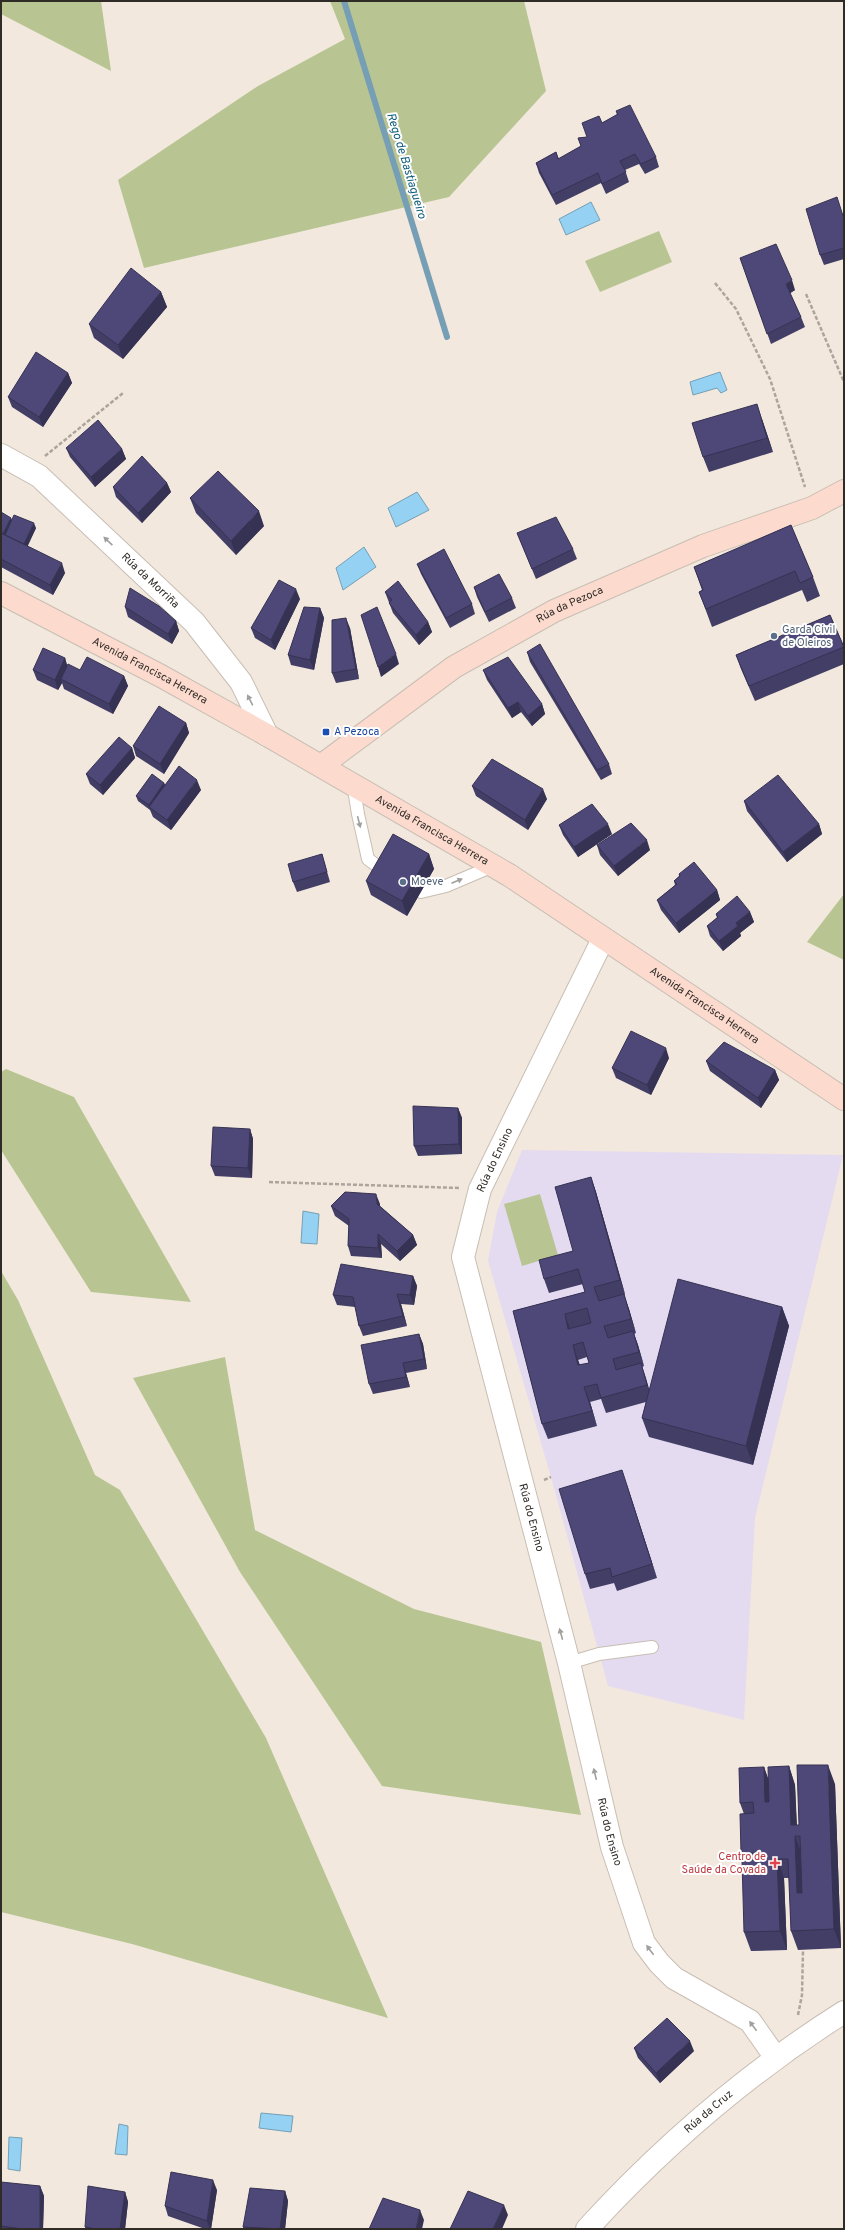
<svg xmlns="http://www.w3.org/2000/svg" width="845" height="2230" viewBox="0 0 845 2230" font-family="Overpass,sans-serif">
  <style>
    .education { fill: #e4dbf1 }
    .green { fill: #b8c593 }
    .water { fill: #94d1f2; stroke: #769fb5 }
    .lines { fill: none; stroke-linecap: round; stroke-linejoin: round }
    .stream { stroke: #769fb5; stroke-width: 6 }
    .lane-casing { stroke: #c8beb4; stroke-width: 14 }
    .street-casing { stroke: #c8beb4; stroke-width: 24 }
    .secondary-casing { stroke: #c8beb4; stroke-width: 24 }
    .path { stroke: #ada59c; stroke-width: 2.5; stroke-dasharray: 4 2; stroke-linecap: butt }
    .lane { stroke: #fff; stroke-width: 12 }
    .street { stroke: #fff; stroke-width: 22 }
    .secondary { stroke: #fcdbce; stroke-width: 22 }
    .wall { fill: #423e66; fill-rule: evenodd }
    .shaded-wall { fill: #363253 }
    .building { fill: #4d4877; stroke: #363253; fill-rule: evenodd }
    .oneway { fill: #a1a09e }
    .service-dot { fill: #5c6f8a; stroke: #fff; stroke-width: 1.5 }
    .transit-dot { fill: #1a4fb4; stroke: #fff; stroke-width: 1.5 }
    .health-dot { fill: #e0444e; stroke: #fff; stroke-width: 1.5 }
    .labels { text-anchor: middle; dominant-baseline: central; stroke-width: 4; stroke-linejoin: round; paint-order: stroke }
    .street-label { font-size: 11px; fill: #2f2b27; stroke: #fff }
    .service-label { font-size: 11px; fill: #4e5e75; stroke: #fff; text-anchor: start }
    .transit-label { font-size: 11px; fill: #164399; stroke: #fff; text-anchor: start }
    .health-label { font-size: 11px; fill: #be3a42; stroke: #fff; text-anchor: end }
    .water-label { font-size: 12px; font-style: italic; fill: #105c7c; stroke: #fff }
  </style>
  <rect width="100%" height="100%" fill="#f2e8dd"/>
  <path class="education" d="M522,1150L843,1155L755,1518L744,1720L608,1686L551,1477L488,1261L497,1212Z"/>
  <path class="green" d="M1,1H101L111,71L1,14Z
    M330,1H524L546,91L449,197L144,268L118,180L258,86L345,39Z
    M659,231L672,262L600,292L585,261Z
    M844,894V960L807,942Z
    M6,1069L74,1097L191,1302L91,1292L1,1150V1072Z
    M540,1194L558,1255L522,1266L504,1204Z
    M1,1271L18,1300L95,1475L120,1490L266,1738L388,2018L132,1944L1,1912Z
    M225,1357L255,1530L414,1609L541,1642L581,1815L382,1786L240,1572L133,1378Z"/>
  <path class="water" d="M591,202L600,220L566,235L559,219Z
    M720,372L727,390L721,393L717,388L693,395L690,382Z
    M417,492L429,510L396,527L388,508Z
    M364,547L376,567L343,590L336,568Z
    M303,1211L319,1214L317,1244L301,1243Z
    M261,2113L293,2116L291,2132L259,2128Z
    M119,2124L128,2126L127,2155L115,2154Z
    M9,2137L22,2138L20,2171L8,2169Z"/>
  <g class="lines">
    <path class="stream" d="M344,1L447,337"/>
    <defs>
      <path id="lane" d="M353,783L358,814L368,859L385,872
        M421,892L446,886L493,866
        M569,1663L599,1654L652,1647"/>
      <g id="street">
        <path id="s1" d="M1,455L39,476L194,622L241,682L267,735"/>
        <path id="s2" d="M603,939L480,1189L463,1257L569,1663L612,1847L644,1943L659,1963L674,1978L750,2021L776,2058"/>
        <path id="s3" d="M587,2229C663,2146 749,2072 844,2012"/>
      </g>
      <g id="secondary">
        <path id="s4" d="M1,593L161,676L267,735L509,875L844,1099"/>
        <path id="s5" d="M322,765L454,667L554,611L703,546L812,508L844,491"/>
      </g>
    </defs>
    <use href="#lane" class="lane-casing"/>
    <use href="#street" class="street-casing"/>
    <use href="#secondary" class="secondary-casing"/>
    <path class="path" d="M715,283L736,309L770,379L805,487
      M806,294L844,382
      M45,456L123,393
      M269,1182L459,1188
      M544,1480L551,1477
      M798,2015L802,1995L803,1950"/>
    <use href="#lane" class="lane"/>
    <use href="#street" class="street"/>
    <use href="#secondary" class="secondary"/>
  </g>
  <path class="wall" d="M616,111L656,157L659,167L645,174L639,164L625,170L629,182L606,194L601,183L556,205L539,173L536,163L556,152L559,159L581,146L578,138L587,137L602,123L617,115Z
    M844,218V259L824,265L820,255Z
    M740,258L795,290L790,293L801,317L805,327L771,344Z
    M161,292L167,307L123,359L94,338L89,324Z
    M68,373L72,383L43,427L12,407L8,397Z
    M762,419L773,452L709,472L703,457Z
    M66,448L122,449L126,459L95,487L70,457Z
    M167,483L171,492L142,523L116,497L113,487Z
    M190,498L264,526L236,555L196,513Z
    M1,512L12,520L36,528L27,546L65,573L53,595L1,567Z
    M791,525L813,577L820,596L807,602L802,590L712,627L699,592L702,590L694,567Z
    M517,533L573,549L577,559L536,579Z
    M417,564L472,604L475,614L450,628L421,574Z
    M474,587L512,598L516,608L489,622L477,597Z
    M385,592L428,622L432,632L419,645L393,613Z
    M300,599L275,650L255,638L251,628Z
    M125,607L176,621L179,631L172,644L128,617Z
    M320,608L324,618L314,670L291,665L288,655Z
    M830,615L844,647V664L755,701L741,669L736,655Z
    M350,628L359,679L336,683L332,673Z
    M527,652L609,764L612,774L601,780L530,662Z
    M65,658L67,666L80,670L124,676L128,686L113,714L64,689L62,683L58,690L37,680L33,670Z
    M483,670L542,704L545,714L532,726L521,712L512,718L487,680Z
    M186,723L189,733L164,774L136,756L133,746Z
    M132,748L135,758L103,795L90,784L86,774Z
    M164,783L165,785L201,790L171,830L153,817L150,810L138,801L136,796Z
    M472,786L547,799L528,830L476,796Z
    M744,801L819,824L822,834L787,862L747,811Z
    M559,825L612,834L578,857L563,835Z
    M597,845L650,850L618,876L600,855Z
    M322,854L330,882L297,892L293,882Z
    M429,854L434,869L407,916L371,895L366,881Z
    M679,874L717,890L720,900L679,933L661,910L657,900L675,885L674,881L679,876Z
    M750,912L754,922L740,933L741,936L723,951L710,936L707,926L717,918L716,914Z
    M669,1058L651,1095L616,1078L612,1068Z
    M706,1061L775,1070L779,1080L761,1108L710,1071Z
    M458,1108L462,1118V1154L418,1156L414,1146Z
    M250,1129L253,1139L252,1178L215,1176L211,1166Z
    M591,1177L596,1192L625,1294L624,1295L629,1309L636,1333L634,1334L638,1345L644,1366L642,1367L649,1389L782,1307L789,1326L753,1465L649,1437L642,1418L646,1402L606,1413L601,1399L590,1402L597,1426L548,1439L542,1424L513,1311L585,1292L583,1284L549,1293L544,1279L573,1251ZM587,1357L589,1363L580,1365L578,1360Z
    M380,1204V1206L413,1235L417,1245L400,1261L381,1244L382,1258L351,1256L348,1246L349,1226L335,1216L331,1206Z
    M413,1276L417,1286L414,1305L401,1304L407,1326L363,1336L359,1326L355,1307L337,1305L333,1295Z
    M419,1334L423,1344L427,1369L406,1373L410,1387L373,1394L369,1384Z
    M627,1485L657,1578L617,1591L614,1583L590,1589L585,1574Z
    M789,1766L795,1785L797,1825H799L835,1784L841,1948L798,1950L791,1931L789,1878H784L787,1950L751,1951L744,1932V1860L741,1853L744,1814L740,1803L764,1767L768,1780Z
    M634,2048L694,2051L660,2083L638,2058Z
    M1,2184L40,2186L44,2196L43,2229H1Z
    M217,2190L211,2229H205L168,2216L165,2206Z
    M285,2191L288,2201L285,2229H244L243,2227Z
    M125,2192L128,2202L125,2229H86L85,2227Z"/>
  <path class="shaded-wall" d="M792,280L795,290L789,294L786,284Z
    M161,292L167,307L123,359L118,345Z
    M68,373L72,383L43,427L39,417Z
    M757,404L773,452L767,438Z
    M122,449L126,459L95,487L91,477Z
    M167,483L171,492L142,523L138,513Z
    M259,511L264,526L236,555L231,541Z
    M11,518L13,523L6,537H1Z
    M34,523L36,528L26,550L24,545Z
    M62,563L65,573L53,595L50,585Z
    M296,589L300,599L275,650L271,640Z
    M320,608L324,618L314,670L310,660Z
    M346,618L350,628L359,679L356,669Z
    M176,621L179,631L172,644L168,634Z
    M428,622L432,632L419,645L416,635Z
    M396,654L399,664L381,677L378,667Z
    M65,658L68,668L61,679L62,683L58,690L55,680Z
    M124,676L128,686L113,714L109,704Z
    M518,702L521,712L512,718L508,708Z
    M542,704L545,714L532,726L528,716Z
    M186,723L189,733L164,774L160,764Z
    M132,748L135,758L103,795L100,785Z
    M197,780L201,790L171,830L167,820Z
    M164,783L166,788L150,807L149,805Z
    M543,789L547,799L528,830L525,820Z
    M608,824L612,834L578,857L574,847Z
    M819,824L822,834L787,862L783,852Z
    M647,840L650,850L618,876L614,866Z
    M429,854L434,869L407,916L402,901Z
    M717,890L720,900L679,933L676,923Z
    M750,912L754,922L740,933L741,936L723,951L719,941L736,923Z
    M666,1048L669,1058L651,1095L647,1085Z
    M775,1070L779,1080L761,1108L758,1098Z
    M458,1108L462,1118V1154L459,1144Z
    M250,1129L253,1139L252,1178L248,1168Z
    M591,1177L596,1192L625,1294L620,1280Z
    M376,1194L380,1204V1214L377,1204Z
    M378,1234L381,1244L382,1258L378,1248Z
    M413,1235L417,1245L400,1261L397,1251Z
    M413,1276L417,1286L414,1305L410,1295Z
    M397,1294L401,1304L407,1326L403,1316Z
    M624,1294L629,1309L636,1333L631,1319Z
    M782,1307L789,1326L753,1465L746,1446Z
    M565,1314L570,1329H568Z
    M633,1331L638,1345L644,1366L639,1352Z
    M419,1334L423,1344L427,1369L424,1359Z
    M573,1345L578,1360L584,1380L578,1365Z
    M403,1363L406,1373L410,1387L406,1377Z
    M641,1363L646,1378L652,1400L647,1385Z
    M584,1387L590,1402L597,1426Z
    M622,1470L627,1485L657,1578L652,1564Z
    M828,1765L835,1784L841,1948L834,1929Z
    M789,1766L795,1785L797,1836H795L802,1855L804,1912L797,1893L791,1825Z
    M764,1767L771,1786L772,1821L765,1802Z
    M777,1859L784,1878L787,1950L780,1931Z
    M690,2041L694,2051L660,2083L656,2073Z
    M213,2180L217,2190L211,2229H210L207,2221Z
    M40,2186L44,2196L43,2229H40Z
    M285,2191L288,2201L285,2229H280Z
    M125,2192L128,2202L125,2229H120Z
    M504,2205L508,2215L502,2229H493Z
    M420,2210L424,2220L422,2229H416Z"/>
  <path class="building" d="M630,105L656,157L641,164L635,154L620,161L626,172L602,184L598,173L552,195L536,163L556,152L558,159L581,146L578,138L587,137L582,123L599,116L602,123L618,114L616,111Z
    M837,197L844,219V248L820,255L806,209Z
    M776,244L792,280L786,284L801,317L767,334L740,258Z
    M131,268L161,292L118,345L89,324Z
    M36,352L68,373L39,417L8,397Z
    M757,404L767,438L703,457L692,423Z
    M98,420L122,449L91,477L66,448Z
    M142,456L167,483L138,513L113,487Z
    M218,471L259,511L231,541L190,498Z
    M1,512L11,518L3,534L1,533Z
    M14,515L34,523L24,544L5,535Z
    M556,517L573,549L532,569L517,533Z
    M791,525L813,577L800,583L795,571L706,609L699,592L703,590L694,567Z
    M1,533L62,563L50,585L1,559Z
    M444,549L472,604L446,618L417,564Z
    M499,574L512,598L485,612L474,587Z
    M279,580L296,589L271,640L251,628Z
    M398,581L428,622L416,635L389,603L392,600L385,592Z
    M130,588L159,606L176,621L168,634L125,607Z
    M304,607L320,608L310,660L288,655Z
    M377,607L396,654L378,667L361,615Z
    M830,615L844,647L749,686L736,655Z
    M346,618L356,669L332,673V620Z
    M540,644L609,764L597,770L527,652Z
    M43,648L65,658L55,680L33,670Z
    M87,657L124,676L109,704L61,679L68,664L80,670Z
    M508,657L542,704L528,716L518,702L508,708L483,670Z
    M159,706L186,723L160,764L133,746Z
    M119,737L132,748L100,785L86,774Z
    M492,759L543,789L525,820L472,786Z
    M179,766L197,780L167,820L149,807Z
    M152,774L164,783L149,805L136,796Z
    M778,775L819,824L783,852L744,801Z
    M592,804L608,824L574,847L559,825Z
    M631,823L647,840L614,866L597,845Z
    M393,834L429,854L402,901L366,881Z
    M322,854L327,872L293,882L288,864Z
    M694,862L717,890L676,923L657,900L677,884L674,881L680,876L679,874Z
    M737,896L750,912L736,923L738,926L719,941L707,926L718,917L716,914Z
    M631,1031L666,1048L647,1085L612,1068Z
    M724,1042L775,1070L758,1098L706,1061Z
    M413,1106L458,1108L459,1144L414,1146Z
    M213,1127L250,1129L248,1168L211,1166Z
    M591,1177L620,1280L594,1287L599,1301L624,1294L631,1319L604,1326L608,1338L633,1331L639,1352L613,1359L616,1370L641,1363L647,1385L601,1398L597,1384L584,1387L592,1411L542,1424L513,1311L585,1292L578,1269L544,1279L539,1260L573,1251L555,1187ZM587,1308L591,1323L568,1329L565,1314ZM583,1342L589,1363L578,1365L573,1345Z
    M345,1192L376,1194L377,1204L413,1235L397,1251L378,1234V1248L348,1246L349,1219L331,1206Z
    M341,1264L413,1276L410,1295L397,1294L403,1316L359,1326L353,1297L333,1295Z
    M678,1279L782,1307L746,1446L642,1418Z
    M419,1334L424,1359L403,1363L406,1377L369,1384L361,1345Z
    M622,1470L652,1564L612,1577L610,1568L585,1574L559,1489Z
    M797,1765H828L834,1929L791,1931L788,1859H777L780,1931L744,1932L742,1860H762V1853H741L740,1814L754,1813L753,1802L740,1803L739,1768L764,1767L765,1802H769L768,1767L789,1766L791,1825H799ZM795,1836H800L802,1893H797Z
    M667,2018L690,2041L656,2073L634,2048Z
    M171,2172L213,2180L207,2221L165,2206Z
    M1,2182L40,2186V2229H23L1,2226Z
    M88,2186L125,2192L120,2229H96L85,2227Z
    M250,2188L285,2191L280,2229L243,2227Z
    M468,2191L504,2205L493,2229H450Z
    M383,2198L420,2210L416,2229H369Z"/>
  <defs><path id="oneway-solid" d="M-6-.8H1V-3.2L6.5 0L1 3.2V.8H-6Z"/></defs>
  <g class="oneway">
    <use href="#oneway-solid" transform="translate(108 541) rotate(-137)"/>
    <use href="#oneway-solid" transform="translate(250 700) rotate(-117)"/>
    <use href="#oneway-solid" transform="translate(359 822) rotate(76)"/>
    <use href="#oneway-solid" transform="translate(457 881) rotate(-23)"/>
    <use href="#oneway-solid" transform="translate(561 1634) rotate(-105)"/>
    <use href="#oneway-solid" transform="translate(595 1774) rotate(-103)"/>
    <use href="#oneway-solid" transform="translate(650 1950) rotate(-127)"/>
    <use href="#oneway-solid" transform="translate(753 2026) rotate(-127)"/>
  </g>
  <g class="service-dot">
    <circle cx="774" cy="636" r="4"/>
    <circle cx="403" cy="882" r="4"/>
  </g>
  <rect class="transit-dot" x="322" y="728" width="8" height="8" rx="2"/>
  <path class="health-dot" d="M773 1857h4v4h4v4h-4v4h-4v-4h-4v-4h4z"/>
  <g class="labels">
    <g class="street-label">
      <text stroke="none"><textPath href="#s1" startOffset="196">Rúa da Morriña</textPath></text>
      <text stroke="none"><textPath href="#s5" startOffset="296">Rúa da Pezoca</textPath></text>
      <text stroke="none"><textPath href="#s4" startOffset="168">Avenida Francisca Herrera</textPath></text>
      <text stroke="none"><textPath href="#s4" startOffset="492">Avenida Francisca Herrera</textPath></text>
      <text stroke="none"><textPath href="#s4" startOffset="816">Avenida Francisca Herrera</textPath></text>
      <text transform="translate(495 1160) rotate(-65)">Rúa do Ensino</text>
      <text stroke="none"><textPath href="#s2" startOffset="618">Rúa do Ensino</textPath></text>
      <text stroke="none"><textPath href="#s2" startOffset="942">Rúa do Ensino</textPath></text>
      <text stroke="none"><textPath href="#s3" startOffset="169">Rúa da Cruz</textPath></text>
    </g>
    <g class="service-label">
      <text x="782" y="630">Garda Civil<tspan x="782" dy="13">de Oleiros</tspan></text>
      <text x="411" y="882">Moeve</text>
    </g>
    <g class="transit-label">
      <text x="334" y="732">A Pezoca</text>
    </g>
    <g class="health-label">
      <text x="766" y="1857">Centro de<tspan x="766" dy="13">Saúde da Covada</tspan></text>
    </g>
    <g class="water-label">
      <text transform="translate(406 166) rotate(73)">Rego de Bastiagueiro</text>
    </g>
  </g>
  <rect width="845" height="2230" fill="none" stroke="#2f2b27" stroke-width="4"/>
</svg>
